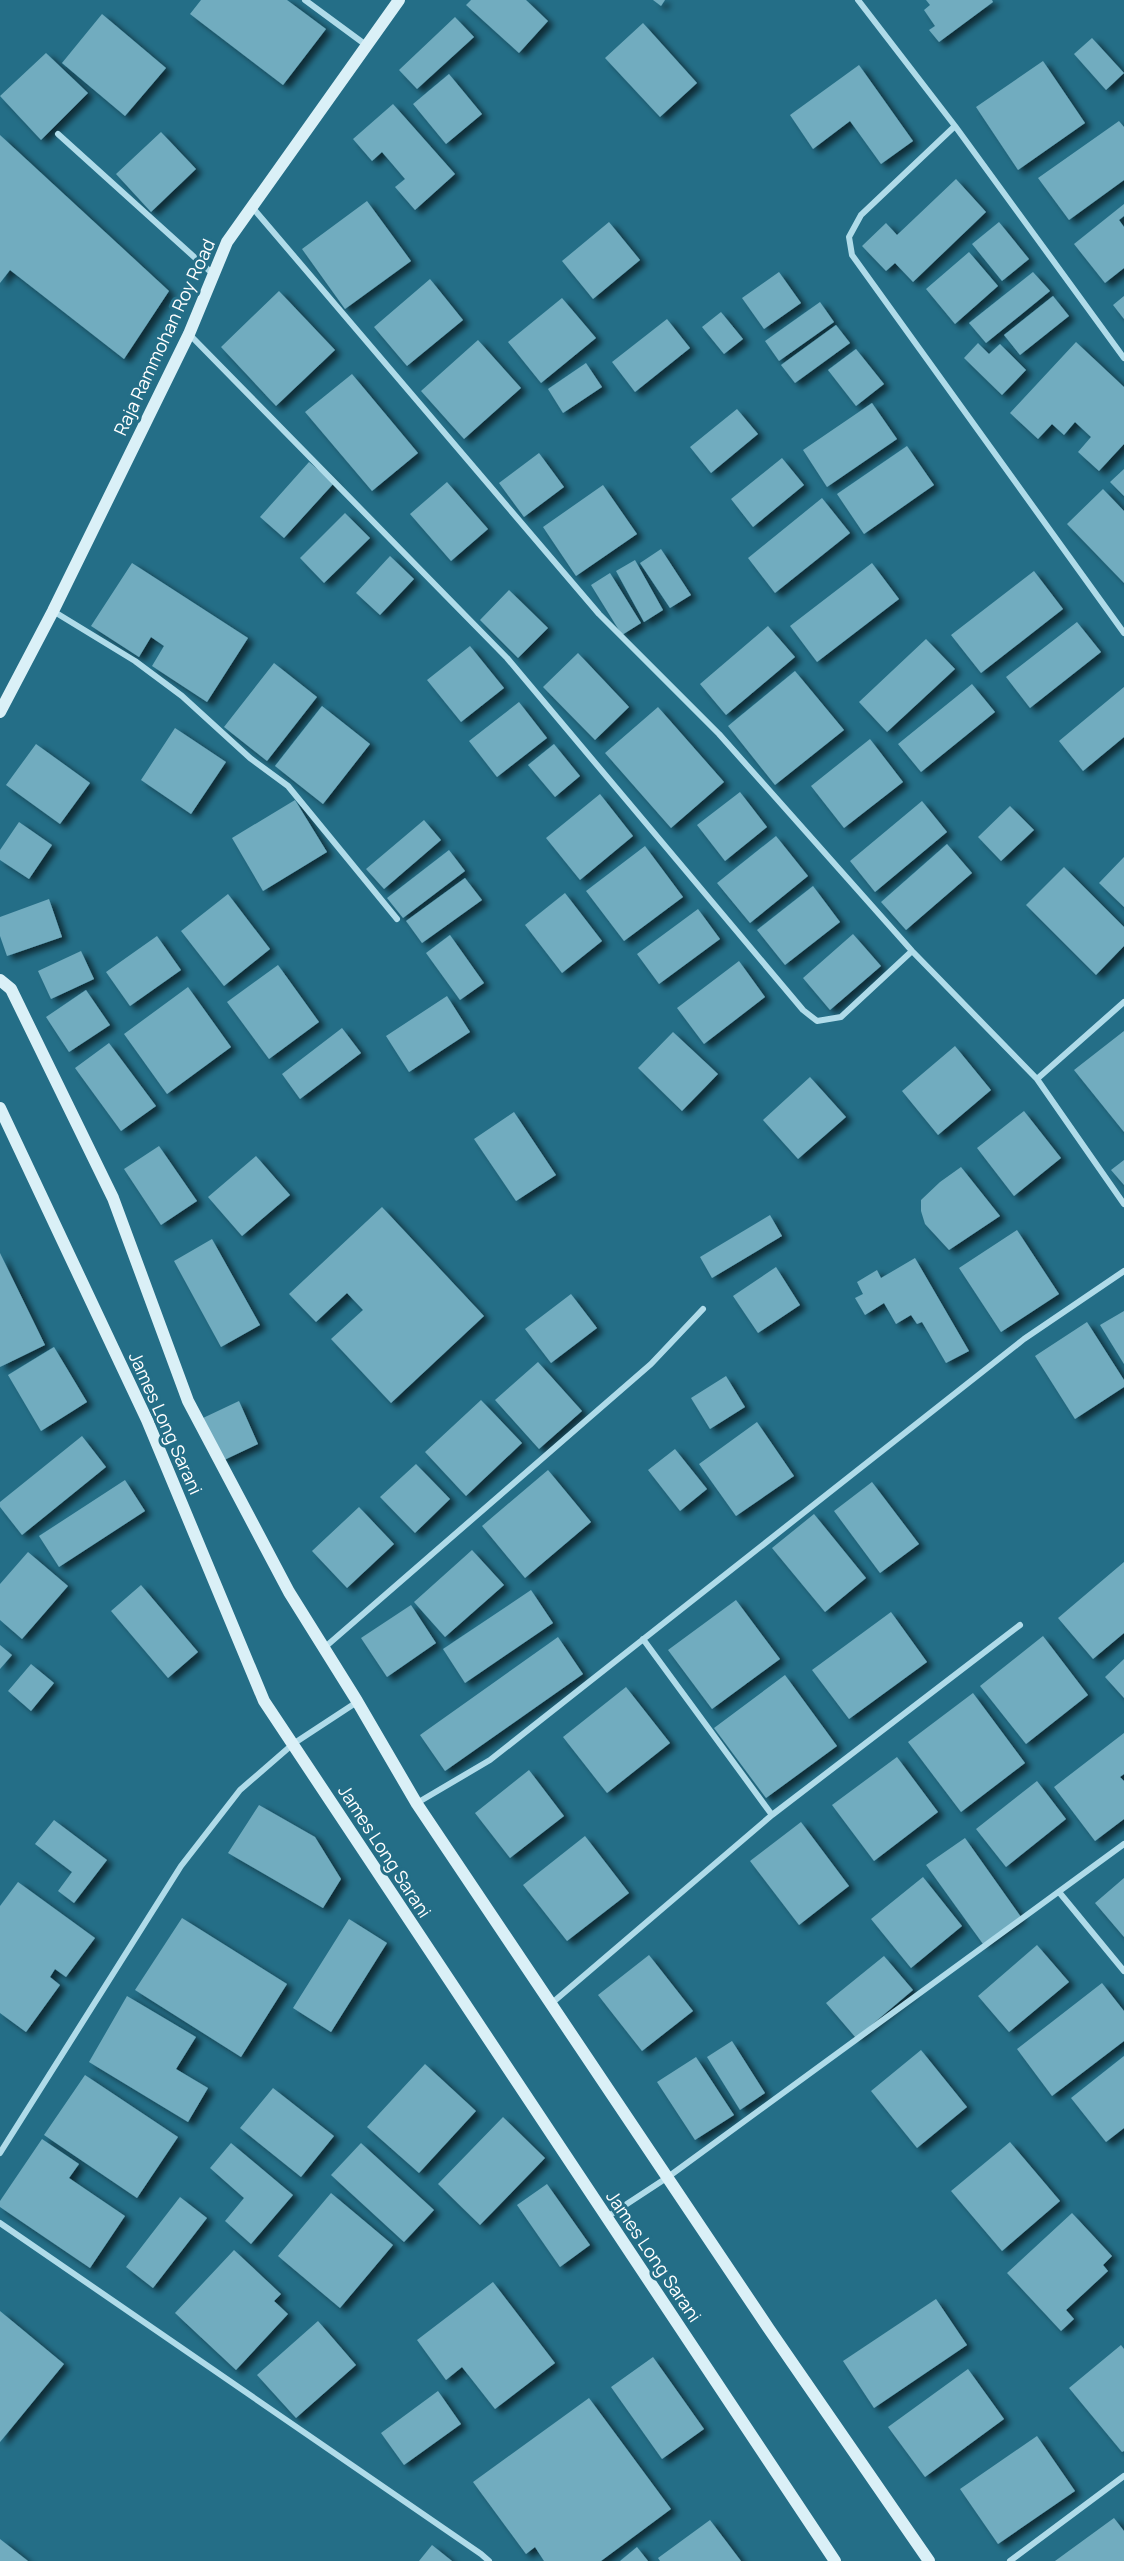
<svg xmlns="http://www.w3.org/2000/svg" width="1124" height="2561" viewBox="0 0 1124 2561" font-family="Manrope,sans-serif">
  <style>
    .building { fill: #71acbf; filter: url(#shadow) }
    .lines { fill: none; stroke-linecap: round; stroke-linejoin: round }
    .minor { stroke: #afdbe9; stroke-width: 6 }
    .secondary { stroke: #daf0f7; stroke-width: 12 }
    .labels { text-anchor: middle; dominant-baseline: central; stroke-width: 6; stroke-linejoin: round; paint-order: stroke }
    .street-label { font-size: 18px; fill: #fff; stroke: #246e87 }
  </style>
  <defs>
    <filter id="shadow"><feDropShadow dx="6" dy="4" stdDeviation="3" flood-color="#0009"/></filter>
  </defs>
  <rect width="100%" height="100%" fill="#246e87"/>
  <path class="building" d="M201,0H287L326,29L283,85L190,14Z
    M471,0H526L548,21L519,53L466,5Z
    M653,0H665L661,6Z
    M926,0H992L993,2L939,42L929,30L935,26L924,10L930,5Z
    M102,14L166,68L125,116L62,63Z
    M455,17L474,37L417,89L399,70Z
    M643,23L697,83L660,117L605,58Z
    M1092,38L1124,73L1106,90L1074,54Z
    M46,53L88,93L41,140L0,96Z
    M1043,61L1085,123L1018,170L976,107Z
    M859,65L913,141L881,164L850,121L813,149L790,115Z
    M449,74L482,114L446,144L413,104Z
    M393,104L455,174L415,210L395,187L405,179L382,152L372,161L353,139Z
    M1119,121L1124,127V180L1069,220L1038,178Z
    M161,132L196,169L151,212L116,174Z
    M0,135L169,291L124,359L10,270L0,283Z
    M956,179L986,212L913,282L895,263L886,271L862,246L886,223L897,235Z
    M367,201L411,261L345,309L302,249Z
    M1124,204V216L1119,220L1124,227V268L1105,283L1074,244Z
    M609,222L640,260L593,299L562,261Z
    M999,222L1029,259L1002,281L972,244Z
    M969,252L998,286L955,324L926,289Z
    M779,272L801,303L764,329L742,298Z
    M1033,272L1050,291L986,343L969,323Z
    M430,279L463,320L407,366L374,327Z
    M279,291L335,350L276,406L221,347Z
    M1053,296L1069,316L1020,355L1004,335Z
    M1124,296V319L1113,305Z
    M562,298L596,338L541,383L508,342Z
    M820,302L834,322L779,361L765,341Z
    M721,312L743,339L724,354L702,327Z
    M667,319L690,348L635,392L612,362Z
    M836,325L850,343L795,383L781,365Z
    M478,340L521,388L464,439L421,391Z
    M1076,342L1124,387V444L1099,471L1078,452L1091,437L1075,422L1064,435L1052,424L1038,439L1010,413Z
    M978,343L989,354L1000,344L1026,370L1002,395L964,358Z
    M856,349L884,384L856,406L828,370Z
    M586,363L602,387L563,413L548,389Z
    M352,374L418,453L372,491L305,412Z
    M872,403L897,439L827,487L803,450Z
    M737,409L758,434L711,473L690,447Z
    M907,446L934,485L864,534L837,494Z
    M539,453L564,487L524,517L499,483Z
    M782,458L804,485L753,527L731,499Z
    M309,462L334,483L284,538L260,517Z
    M1124,469V496L1110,482Z
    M447,482L488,529L451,561L410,514Z
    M603,485L637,534L576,576L543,527Z
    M1103,489L1124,511V583L1067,524Z
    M822,498L850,533L775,593L748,558Z
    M345,513L370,538L324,583L300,558Z
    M661,549L691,595L670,608L640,563Z
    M390,556L414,579L380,615L356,593Z
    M635,560L663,610L644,622L616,571Z
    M132,563L248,638L207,702L152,666L164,646L151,637L139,657L91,626Z
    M872,563L899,599L817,662L790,626Z
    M1034,571L1063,609L981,673L951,635Z
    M610,573L641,623L622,635L591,585Z
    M509,590L548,628L518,658L480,620Z
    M1077,622L1101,652L1030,708L1006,677Z
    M768,626L795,657L726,715L700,684Z
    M926,639L955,669L887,732L859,702Z
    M470,646L504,688L461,722L427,680Z
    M578,653L629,707L595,740L543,687Z
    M274,663L317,697L267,761L224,727Z
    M795,671L844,730L775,785L728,726Z
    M972,684L995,712L921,772L898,744Z
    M1124,687V737L1083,771L1059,741Z
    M519,702L547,738L497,777L469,741Z
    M322,706L370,744L323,804L275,766Z
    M658,707L724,782L671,828L605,753Z
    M175,728L226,762L191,814L141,780Z
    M870,739L903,782L844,828L811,786Z
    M36,744L90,783L60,824L6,785Z
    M554,744L580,776L555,797L528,765Z
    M740,792L767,827L725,861L697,825Z
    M600,794L633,836L580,880L546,838Z
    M295,800L327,852L263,891L232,838Z
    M922,801L947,832L875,892L850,861Z
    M1010,806L1034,830L1001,861L978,837Z
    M424,820L441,840L384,889L366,869Z
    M19,822L52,845L29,879L0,860V850Z
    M776,836L808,876L750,923L717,883Z
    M947,844L972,873L906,930L881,902Z
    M645,846L683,897L624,941L586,891Z
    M449,850L465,871L403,918L387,898Z
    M1124,857V907L1099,883Z
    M1064,867L1124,927V946L1096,975L1026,905Z
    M465,878L482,900L422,943L406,921Z
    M813,886L840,922L785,965L757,930Z
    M565,893L602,941L562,973L525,925Z
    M228,894L270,949L224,986L181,931Z
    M49,899L62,937L7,956L0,936V917Z
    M698,909L720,939L659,984L637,954Z
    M853,934L881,966L830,1010L803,978Z
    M450,935L484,983L460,1000L426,953Z
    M157,936L181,970L130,1006L106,972Z
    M81,951L94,979L51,999L38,971Z
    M739,961L765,997L704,1044L677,1008Z
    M278,965L319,1022L269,1059L227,1002Z
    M188,987L231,1047L167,1094L124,1034Z
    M86,990L110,1025L69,1052L46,1017Z
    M447,996L470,1032L409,1072L386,1036Z
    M342,1028L361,1053L300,1099L282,1074Z
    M1124,1031V1132L1074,1070Z
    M673,1032L718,1074L682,1111L638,1068Z
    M109,1043L156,1106L121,1131L75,1068Z
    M955,1046L991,1090L938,1135L902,1091Z
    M810,1077L846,1117L798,1159L763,1120Z
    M1024,1111L1061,1158L1014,1196L977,1148Z
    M514,1112L556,1175L516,1201L474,1139Z
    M159,1146L197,1201L161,1225L124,1169Z
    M256,1156L290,1195L242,1236L208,1197Z
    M1124,1160V1185L1111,1170Z
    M961,1167L1000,1216L949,1250L925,1224L921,1211V1200L940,1182Z
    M382,1207L484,1316L391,1403L331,1339L363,1310L347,1293L316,1322L289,1294Z
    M770,1215L782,1236L712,1278L700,1257Z
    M1017,1230L1059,1294L1001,1332L959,1268Z
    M212,1239L260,1325L221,1347L174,1261Z
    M0,1253L45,1345L0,1367Z
    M915,1258L969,1351L946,1363L922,1322L917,1324L911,1315L896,1324L884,1303L865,1315L855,1298L863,1294L857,1282L877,1270L881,1278Z
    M776,1267L800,1305L758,1333L733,1296Z
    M571,1294L597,1328L551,1363L525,1329Z
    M1124,1311V1364L1100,1325Z
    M1087,1322L1124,1380V1387L1075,1419L1035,1356Z
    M54,1347L87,1402L41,1431L8,1375Z
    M538,1362L582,1411L539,1449L495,1400Z
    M726,1376L745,1407L710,1429L691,1398Z
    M481,1400L522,1443L466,1496L425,1452Z
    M239,1401L258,1444L222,1461L203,1418Z
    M757,1422L794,1476L736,1516L699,1464Z
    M82,1436L106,1467L22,1535L0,1507V1502Z
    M675,1449L707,1489L680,1511L648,1470Z
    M416,1464L450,1499L415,1533L380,1497Z
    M548,1470L591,1522L525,1578L482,1526Z
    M125,1480L145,1511L59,1567L39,1536Z
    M872,1482L919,1544L880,1573L834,1511Z
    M359,1507L394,1544L347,1588L312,1551Z
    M814,1514L866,1578L825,1612L772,1548Z
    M472,1550L504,1585L445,1637L414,1602Z
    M28,1552L68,1586L22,1639L0,1620V1584Z
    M1124,1562V1633L1093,1659L1058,1618Z
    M141,1585L198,1652L168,1678L111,1611Z
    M531,1590L553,1623L465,1683L443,1649Z
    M736,1600L780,1659L712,1709L668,1650Z
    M411,1605L436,1643L387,1677L361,1638Z
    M891,1612L927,1662L849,1719L812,1670Z
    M1043,1636L1088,1695L1026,1744L980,1686Z
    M558,1637L583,1674L445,1771L420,1735Z
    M0,1645L12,1655L0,1669Z
    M1124,1659V1698L1105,1677Z
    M31,1664L54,1683L31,1711L8,1691Z
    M785,1675L837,1746L766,1798L714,1728Z
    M626,1687L670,1743L607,1793L563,1737Z
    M973,1693L1025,1763L961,1812L908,1742Z
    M1124,1733V1774L1120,1777L1124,1781V1819L1095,1841L1054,1787Z
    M897,1757L938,1812L874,1861L832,1805Z
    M529,1770L564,1816L510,1858L475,1813Z
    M1037,1781L1066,1819L1006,1867L976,1829Z
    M259,1805L315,1837L341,1879L323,1908L228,1853Z
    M54,1820L107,1860L74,1903L58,1891L72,1872L35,1844Z
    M801,1822L849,1886L799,1925L750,1861Z
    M585,1836L629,1893L567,1941L523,1885Z
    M965,1838L1021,1917L983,1944L926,1865Z
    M923,1877L962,1926L911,1968L871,1919Z
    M1124,1878V1937L1095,1903Z
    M18,1882L95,1938L66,1977L55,1969L50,1977L60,1985L26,2032L0,2013V1906Z
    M182,1918L287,1984L241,2057L135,1990Z
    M349,1919L387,1943L331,2032L293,2008Z
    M1037,1945L1069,1982L1009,2032L978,1996Z
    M649,1955L693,2011L642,2051L598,1995Z
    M884,1956L913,1990L856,2038L826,2003Z
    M1102,1983L1124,2011V2041L1052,2096L1017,2049Z
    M127,1996L196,2037L176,2069L208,2088L188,2122L89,2062Z
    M732,2041L765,2093L740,2110L707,2057Z
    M921,2050L967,2107L917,2148L871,2091Z
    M1124,2056V2128L1106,2142L1071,2098Z
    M696,2057L734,2115L695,2140L657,2082Z
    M425,2064L476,2111L419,2173L367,2127Z
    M85,2075L178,2137L137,2198L44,2135Z
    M273,2088L334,2136L301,2177L240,2128Z
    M503,2117L545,2158L480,2225L438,2184Z
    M42,2139L79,2164L69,2178L125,2216L90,2268L0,2207V2201Z
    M1010,2142L1060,2201L1002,2251L951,2191Z
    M231,2143L293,2195L251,2244L225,2221L244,2198L210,2168Z
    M361,2143L434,2210L404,2242L331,2175Z
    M547,2184L590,2245L560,2267L517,2205Z
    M331,2193L393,2245L340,2308L278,2256Z
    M180,2197L207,2218L153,2288L126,2267Z
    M1072,2213L1112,2256L1103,2265L1108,2271L1066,2310L1074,2319L1061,2331L1007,2273Z
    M234,2250L281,2294L274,2301L288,2314L236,2370L175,2313Z
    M493,2282L555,2363L495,2409L462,2367L446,2380L417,2340Z
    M936,2299L967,2345L874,2408L843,2361Z
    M0,2311L64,2364L0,2442Z
    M318,2321L356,2365L296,2418L257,2375Z
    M1121,2345L1124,2349V2451L1122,2452L1069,2388Z
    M653,2357L704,2429L662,2459L611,2387Z
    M968,2369L1004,2419L925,2477L888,2427Z
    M438,2391L461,2424L404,2465L381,2433Z
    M589,2398L671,2509L601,2561H544L535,2547L526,2554L473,2482Z
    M1037,2436L1075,2491L998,2544L960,2489Z
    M1114,2518L1124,2531V2561H1055Z
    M710,2520L741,2561H660L658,2558Z
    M0,2539L28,2561H0Z
    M432,2545L452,2561H419Z
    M637,2547L648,2561H620Z"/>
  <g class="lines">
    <path class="minor" d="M305,0L366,45
      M858,0L955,126L1124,358
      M955,126L861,215L849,237L852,255L1124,633
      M58,134L213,274
      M252,207L599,614L719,734L912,951L1037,1079L1124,1204
      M189,334L507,658L803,1010L817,1021L841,1017L912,951
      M53,611L135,661L182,696L250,758L288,786L397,919
      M1037,1079L1124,1002
      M643,1639L772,1815
      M324,1648L651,1364L703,1309
      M417,1803L490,1760L1024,1339L1124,1271
      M1059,1892L1124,1971
      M552,2003L772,1815L1020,1625
      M0,2153L181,1866L240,1790L293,1744L357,1702
      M607,2217L668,2177L1124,1844
      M0,2223L481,2554L489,2561
      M1010,2561L1124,2476"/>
    <path class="secondary" d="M0,712L53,611L189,334L227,242L399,0
      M0,980L11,989L113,1198L188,1401L289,1592L357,1701L417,1804L769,2329L929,2561
      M0,1108L147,1420L264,1701L835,2561"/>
  </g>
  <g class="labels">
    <g class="street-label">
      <text transform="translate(164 337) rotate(-65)">Raja Rammohan Roy Road</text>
      <text transform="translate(166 1423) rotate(66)">James Long Sarani</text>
      <text transform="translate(385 1851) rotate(57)">James Long Sarani</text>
      <text transform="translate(654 2256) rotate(56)">James Long Sarani</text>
    </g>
  </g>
</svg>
